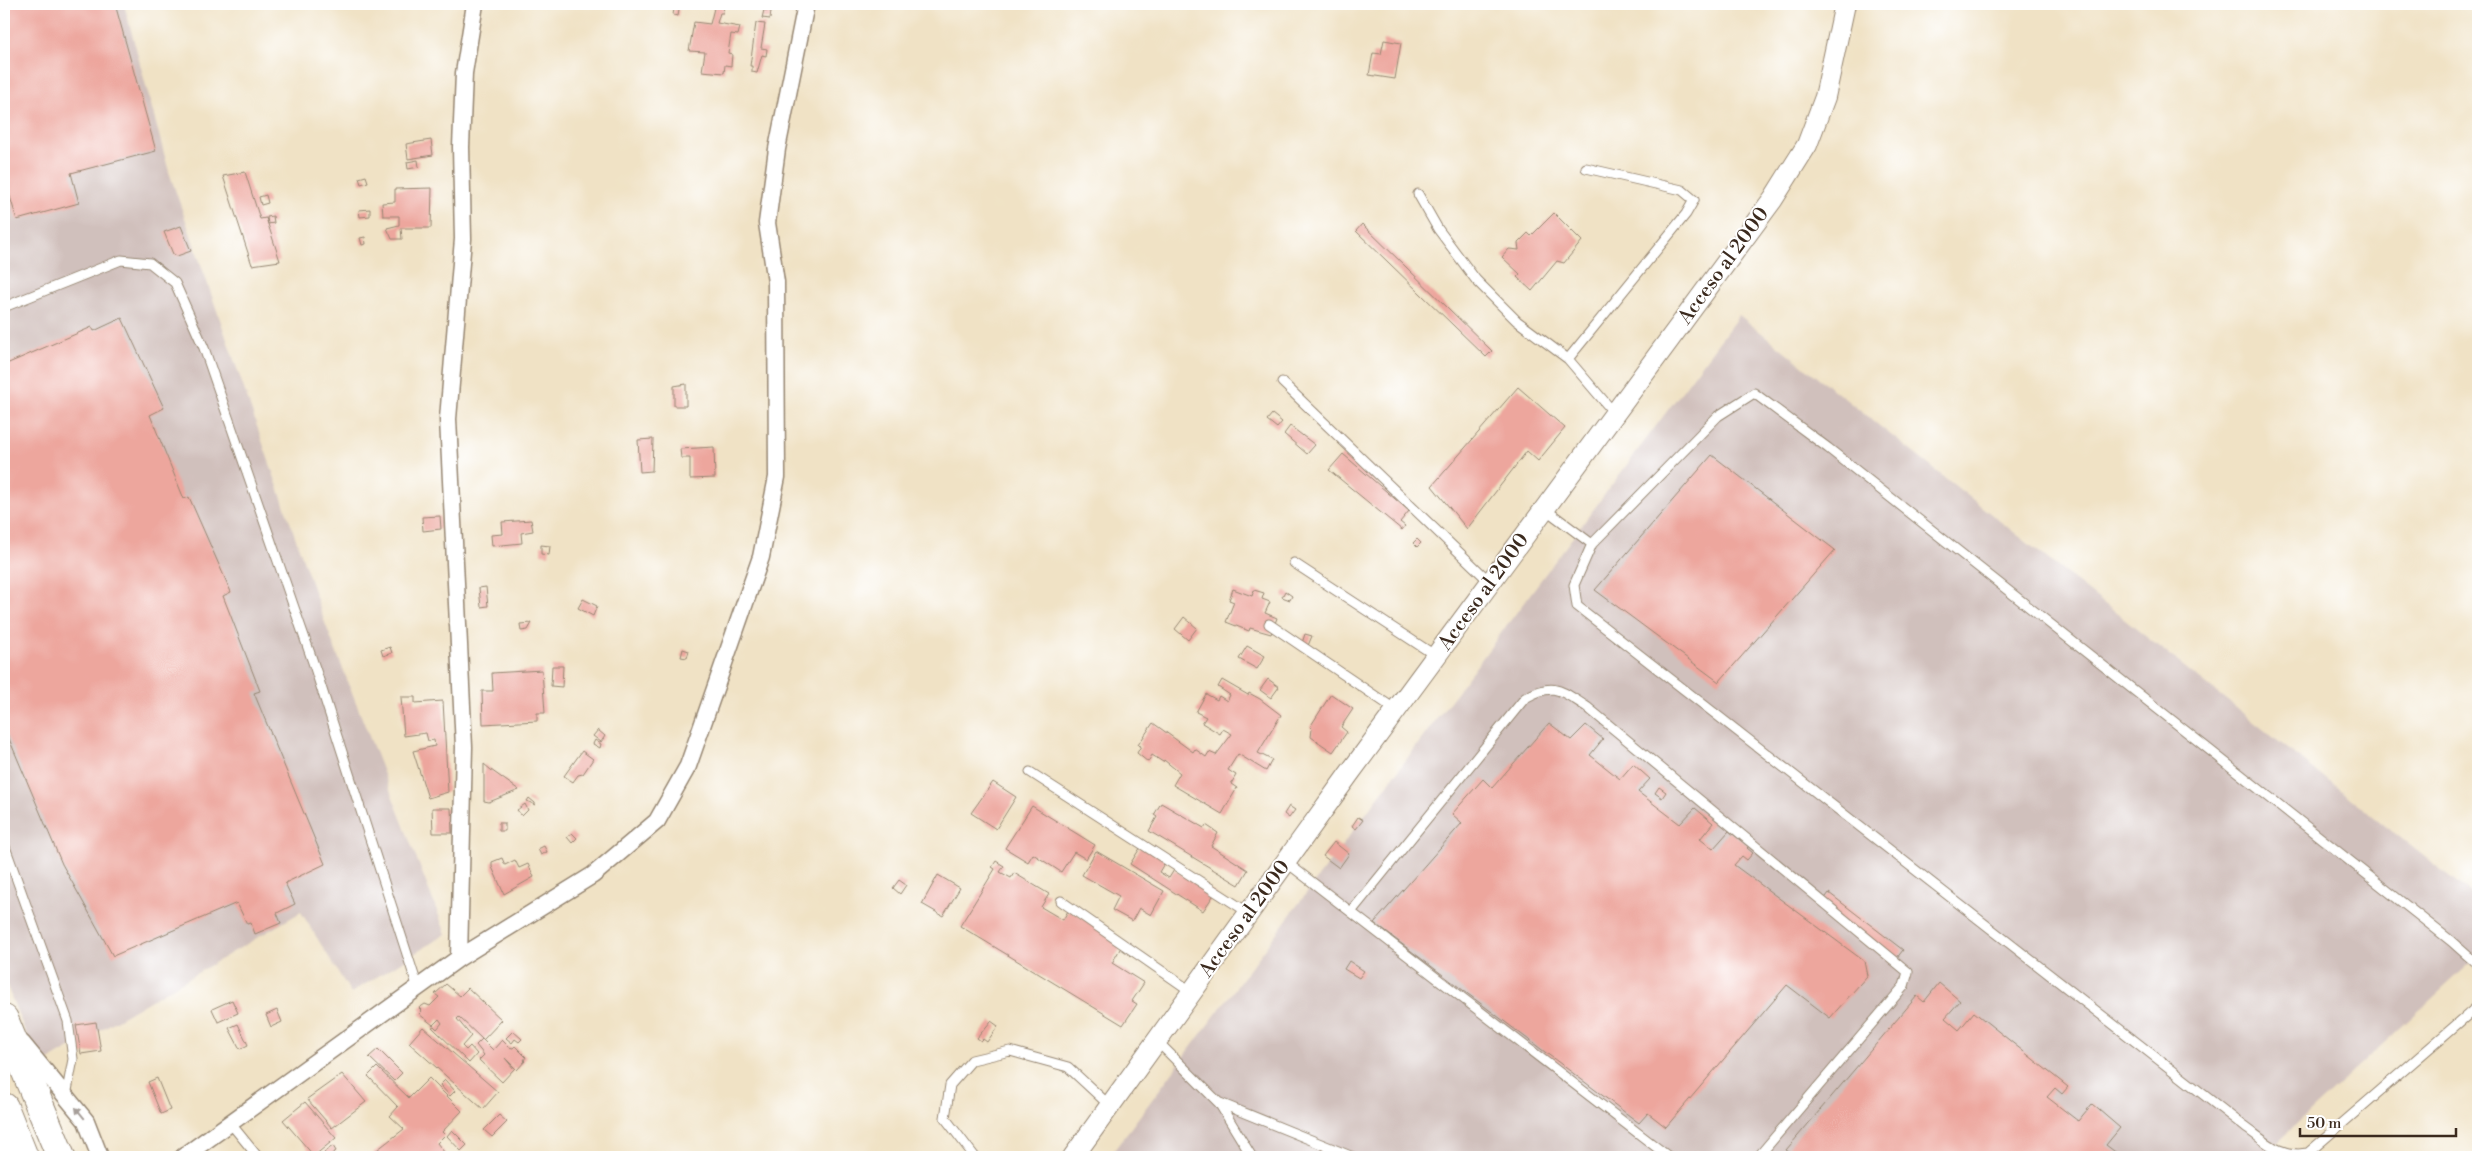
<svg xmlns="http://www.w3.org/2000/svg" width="2482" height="1161" viewBox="0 0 2482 1161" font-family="'Libre Bodoni',serif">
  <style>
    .industrial { fill: #d0c0bc }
    .building { fill: #eda69d }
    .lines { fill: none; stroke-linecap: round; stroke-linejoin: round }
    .service-casing { stroke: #968672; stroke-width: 11 }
    .minor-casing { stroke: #968672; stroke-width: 19 }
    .tertiary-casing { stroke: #968672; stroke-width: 22 }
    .trunk-casing { stroke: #968672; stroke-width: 30 }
    .service { stroke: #fff; stroke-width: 9 }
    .minor { stroke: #fff; stroke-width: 16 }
    .tertiary { stroke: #fff; stroke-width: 20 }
    .trunk { stroke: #fff; stroke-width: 28 }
    .oneway { fill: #a79f9a }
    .labels { text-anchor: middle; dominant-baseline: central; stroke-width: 4; stroke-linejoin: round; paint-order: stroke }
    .street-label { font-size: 20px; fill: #3b2a1e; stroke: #fff }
  </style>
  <rect width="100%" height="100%" fill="#fff"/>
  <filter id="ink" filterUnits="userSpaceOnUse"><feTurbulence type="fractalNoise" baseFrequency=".02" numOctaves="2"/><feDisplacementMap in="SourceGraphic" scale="10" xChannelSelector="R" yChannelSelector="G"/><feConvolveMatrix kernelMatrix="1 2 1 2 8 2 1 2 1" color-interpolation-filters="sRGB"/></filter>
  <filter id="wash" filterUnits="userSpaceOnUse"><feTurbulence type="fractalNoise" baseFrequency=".0096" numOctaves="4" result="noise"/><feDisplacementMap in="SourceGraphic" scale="20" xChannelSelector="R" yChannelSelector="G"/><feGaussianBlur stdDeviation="1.12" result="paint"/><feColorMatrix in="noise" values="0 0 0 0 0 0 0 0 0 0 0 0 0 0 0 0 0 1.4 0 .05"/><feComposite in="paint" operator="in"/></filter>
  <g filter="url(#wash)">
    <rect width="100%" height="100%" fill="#f0e2c5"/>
    <path class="industrial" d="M4,4H124L169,172L325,623L446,934L351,993L301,912L39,1066L4,979Z
      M1739,315L2478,899V956L2261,1157H1109Z"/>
    <g id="blocks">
      <path class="building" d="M4,4H115L156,151L71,173L79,203L17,220L8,190L4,191Z
        M715,4H724L723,13H720L717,23L740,27L738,35L731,34L728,53L732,54L731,66L725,65L724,73L702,71L705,52L689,51L694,22L710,24Z
        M674,9L679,10L678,16L673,15Z
        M764,10L771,11L770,19L762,18Z
        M756,23L765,24L761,48L767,49L766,56L762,55L757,73L752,72V66H750Z
        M1384,40L1401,43L1395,79L1369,75L1373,53L1381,54Z
        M431,140L433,155L408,159L406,144Z
        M418,160L419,167L408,169L407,162Z
        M245,172L260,219L266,218L280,261L252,265L223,176Z
        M366,176L368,182L361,184L359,178Z
        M432,188L431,228H401L402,239H392L387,228L399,225V216H383L382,203L395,202V189Z
        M266,195L268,203L261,205L259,197Z
        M370,209V216L360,217L359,210Z
        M1554,213L1582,241L1564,263L1557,261L1532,291L1517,277L1520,274L1502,257L1509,249L1519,250L1518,243L1528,233L1531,236Z
        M273,216L274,223L268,224L267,217Z
        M1362,224L1492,351L1486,357L1356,231Z
        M181,226L191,251L177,256L173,254L164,232Z
        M365,237L366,244L362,245L360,238Z
        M122,318L164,408L150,415L184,499L189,497L231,592L223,596L260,691L254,693L325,864L285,883L295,904L277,913L281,923L255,934L251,923L247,924L237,903L113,956L62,864L4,727V365L92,327L94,331Z
        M686,384V406H674V386Z
        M1518,387L1565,428L1538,461L1527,451L1467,529L1432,486Z
        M1272,414L1282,422L1277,428L1267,420Z
        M1290,426L1315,445L1307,454L1284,434Z
        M653,439L652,471L640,472L638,440Z
        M714,447L715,478L690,479V458H681L680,449Z
        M1343,454L1409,511L1400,522L1405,526L1402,530L1329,470Z
        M1712,455L1835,550L1719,682L1595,590Z
        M440,516L441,529L423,531L422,517Z
        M531,520L533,531L521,533L522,543L492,546L491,535L503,534L502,522Z
        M1417,539L1421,543L1417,547L1413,543Z
        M541,545L550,546L549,555L541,554Z
        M486,587L488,606L481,607L479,588Z
        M1233,589L1252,596L1254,590L1264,593L1262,599L1270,602L1265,613L1277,618L1271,634L1250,628L1249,631L1226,622L1234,602L1229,600Z
        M1285,591L1292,596L1290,600L1282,597Z
        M583,599L597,606L593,616L578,608Z
        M1184,617L1197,628L1188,640L1175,629Z
        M532,623L528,630L521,631L520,624Z
        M1305,634L1312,636L1307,648L1301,646Z
        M1247,646L1265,656L1257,669L1239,659Z
        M390,647L392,653L383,656L381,650Z
        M683,649L689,651L687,658L681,657Z
        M552,666H563L562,687L551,686Z
        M542,670L545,713H537V721L483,724L482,691H493L492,673Z
        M1268,679L1279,687L1271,698L1260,690Z
        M1222,680L1248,695L1249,693L1260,699L1281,715L1258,753L1272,760L1266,771L1238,754L1228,770L1236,775L1231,784L1237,788L1222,814L1173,785L1180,773L1164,760L1163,762L1152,755L1148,762L1137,753L1141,746L1138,745L1153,723L1193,752L1195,749L1206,757L1209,752L1216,755L1232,734L1223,729L1220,734L1202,723L1206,717L1196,712L1206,694L1217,700L1219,696L1227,701L1230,695L1218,687Z
        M1331,694L1353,709L1341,727L1347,732L1333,752L1311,737L1312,729L1310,727Z
        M401,697H415V703L443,701L448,792L428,798L413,751L435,746L434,740L428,741L426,733L404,736Z
        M1549,723L1571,740L1586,725L1603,739L1590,755L1620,779L1633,764L1650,779L1638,792L1680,824L1695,808L1713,823L1700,839L1713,849L1729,831L1749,846L1747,848L1753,853L1747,860L1742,856L1734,865L1864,961L1867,976L1830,1018L1787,985L1666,1127L1648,1113L1639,1123L1374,923L1462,823L1452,814L1483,779L1492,788Z
        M598,730L605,736L601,742L593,736Z
        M595,740L601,744L600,748L593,744Z
        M582,751L593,759L583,774L578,775L573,782L564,776Z
        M484,764L491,770L519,790L489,802L484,801Z
        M993,782L1016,797L996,829L971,813Z
        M1659,787L1666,792L1662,798L1655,793Z
        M529,798L535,803V805L527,801Z
        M1161,803L1204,828L1206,825L1218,833L1211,846L1248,870L1239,885L1149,831L1157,817L1154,815Z
        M525,804L528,810L522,816L517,810Z
        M1032,806L1095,845L1086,859L1074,852L1061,872L1033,854L1028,862L1005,848Z
        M1289,806L1295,810L1289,818L1284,814Z
        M432,808H451L452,833H433Z
        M1358,817L1363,820L1356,829L1352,826Z
        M499,823H505V831H499Z
        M572,833L577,838L572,843L567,837Z
        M1144,842L1168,857L1159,872L1169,878L1174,870L1215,893L1203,911L1130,864Z
        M1334,842L1349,854L1339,868L1323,856Z
        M544,846L547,852L541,855L538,849Z
        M1096,851L1164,891L1151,915L1139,908L1132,921L1112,910L1119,896L1082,875Z
        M502,858L505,865L515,860L519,868L528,864L534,877L504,894L492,867V862Z
        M996,861L1004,866L1000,872L1011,878L1014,873L1049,894L1041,907L1063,920L1069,909L1124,942L1112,963L1144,983L1132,1001L1137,1004L1123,1025L960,926L995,869L992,867Z
        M938,875L960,888L943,916L922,904Z
        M899,880L906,885L900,894L893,888Z
        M1829,893L1903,950L1893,963L1820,905Z
        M1349,961L1364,971L1359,978L1344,969Z
        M1939,983L1960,1001L1945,1018L1959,1030L1974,1012L2068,1087L2062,1094L2055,1088L2047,1097L2078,1121L2092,1104L2120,1128L2106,1145L2122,1157H1796L1786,1150L1917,996L1924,1002Z
        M446,984L460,996L468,988L502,1020L483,1040L459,1017L457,1019L471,1036L462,1046L466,1050L470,1046L477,1054L469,1063L432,1027L434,1026L437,1029L442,1023L439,1019L433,1025L419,1014L422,1011L419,1008L425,1004L430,1006L439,997L435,994Z
        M232,1000L238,1013L218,1022L212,1009Z
        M277,1010L282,1022L271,1027L266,1015Z
        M991,1021L998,1026L987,1042L983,1039L981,1041L977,1038Z
        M96,1022L101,1051L81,1054L76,1025Z
        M238,1024L248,1045L240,1049L229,1028Z
        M423,1027L498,1092L483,1109L409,1043Z
        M513,1031L522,1039L519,1042L515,1039L512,1043L506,1038Z
        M482,1039L493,1050L502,1040L509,1047L513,1048L515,1046L526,1057L524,1060L525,1061L517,1070L505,1058L514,1069L502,1082L479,1060L484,1055L476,1045Z
        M378,1049L402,1073L394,1081L369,1057Z
        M377,1067L409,1098L429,1078L462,1111L442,1132L445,1135L437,1143L448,1157H376L373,1153L404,1129L390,1116L398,1107L368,1076Z
        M342,1074L366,1102L332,1128L307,1099Z
        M157,1078L170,1110L161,1114L148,1082Z
        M445,1080L455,1091L450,1096L440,1085Z
        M305,1102L336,1138L314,1156L283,1120Z
        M499,1115L507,1122L492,1137L484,1130Z
        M452,1130L467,1145L461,1151L447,1136Z
        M333,1146L336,1151L327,1157L324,1152Z"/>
    </g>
  </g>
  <g filter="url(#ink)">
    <use href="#blocks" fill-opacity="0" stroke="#968672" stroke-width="1"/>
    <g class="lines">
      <defs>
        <path id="service" d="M1418,194L1438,229L1476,280L1517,321L1568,359L1615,414
          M4,307L121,260L150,263L175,283L204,348L315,668L418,988
          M1568,359L1686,214L1694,200L1682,190L1586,168
          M1282,382L1490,582
          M1545,509L1592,544L1574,585L1577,606L2245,1127C2266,1142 2280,1158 2308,1153L2478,1006
          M1592,544L1718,416L1754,393L1828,448L2451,941L2478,965
          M1294,563L1436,656
          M1269,624L1396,710
          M1030,772L1249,913
          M4,844L68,1021L73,1059L66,1096
          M1286,862L1669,1157
          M1061,901L1192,992
          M1351,912L1525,698C1555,681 1561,691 1587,707L1908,972L1904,986L1758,1157
          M1157,1041L1219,1103L1252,1157
          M1220,1103L1353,1157
          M231,1124L258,1157
          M975,1157L945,1118L950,1085L972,1060L1010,1051L1068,1067L1109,1105"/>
        <path id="minor" d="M459,958L464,747L448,419L463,239L461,147L464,73L475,4
          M22,1043L86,1121L100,1157
          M183,1157L459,958L593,875L657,821L688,766L761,557L777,477L776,282L767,223L777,149L806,4"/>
        <path id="tertiary" d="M1073,1157L1349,774L1773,199L1807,145L1825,97L1845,4"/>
        <path id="trunk" d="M4,1019L61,1157
          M4,1107L24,1157"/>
      </defs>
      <use href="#service" class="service-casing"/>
      <use href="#minor" class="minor-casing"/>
      <use href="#tertiary" class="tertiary-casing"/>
      <use href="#trunk" class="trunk-casing"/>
      <use href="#service" class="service"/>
      <use href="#minor" class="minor"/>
      <use href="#tertiary" class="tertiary"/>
      <use href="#trunk" class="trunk"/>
    </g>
    <defs><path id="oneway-solid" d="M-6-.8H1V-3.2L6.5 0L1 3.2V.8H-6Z" transform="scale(1.25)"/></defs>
    <use class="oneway" href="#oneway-solid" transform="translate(80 1113) rotate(-129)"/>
  </g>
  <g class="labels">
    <g class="street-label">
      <text transform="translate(1724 266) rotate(-54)">Acceso al 2000</text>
      <text transform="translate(1484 592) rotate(-54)">Acceso al 2000</text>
      <text transform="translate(1245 919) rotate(-54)">Acceso al 2000</text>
    </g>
  </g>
  <rect width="2482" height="1161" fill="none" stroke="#fff" stroke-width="20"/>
  <path d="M2300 1128v8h156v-8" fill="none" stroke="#3b2a1e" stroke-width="2.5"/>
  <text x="2307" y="1128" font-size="15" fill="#3b2a1e" stroke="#ffffff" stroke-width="4" paint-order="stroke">50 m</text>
</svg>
